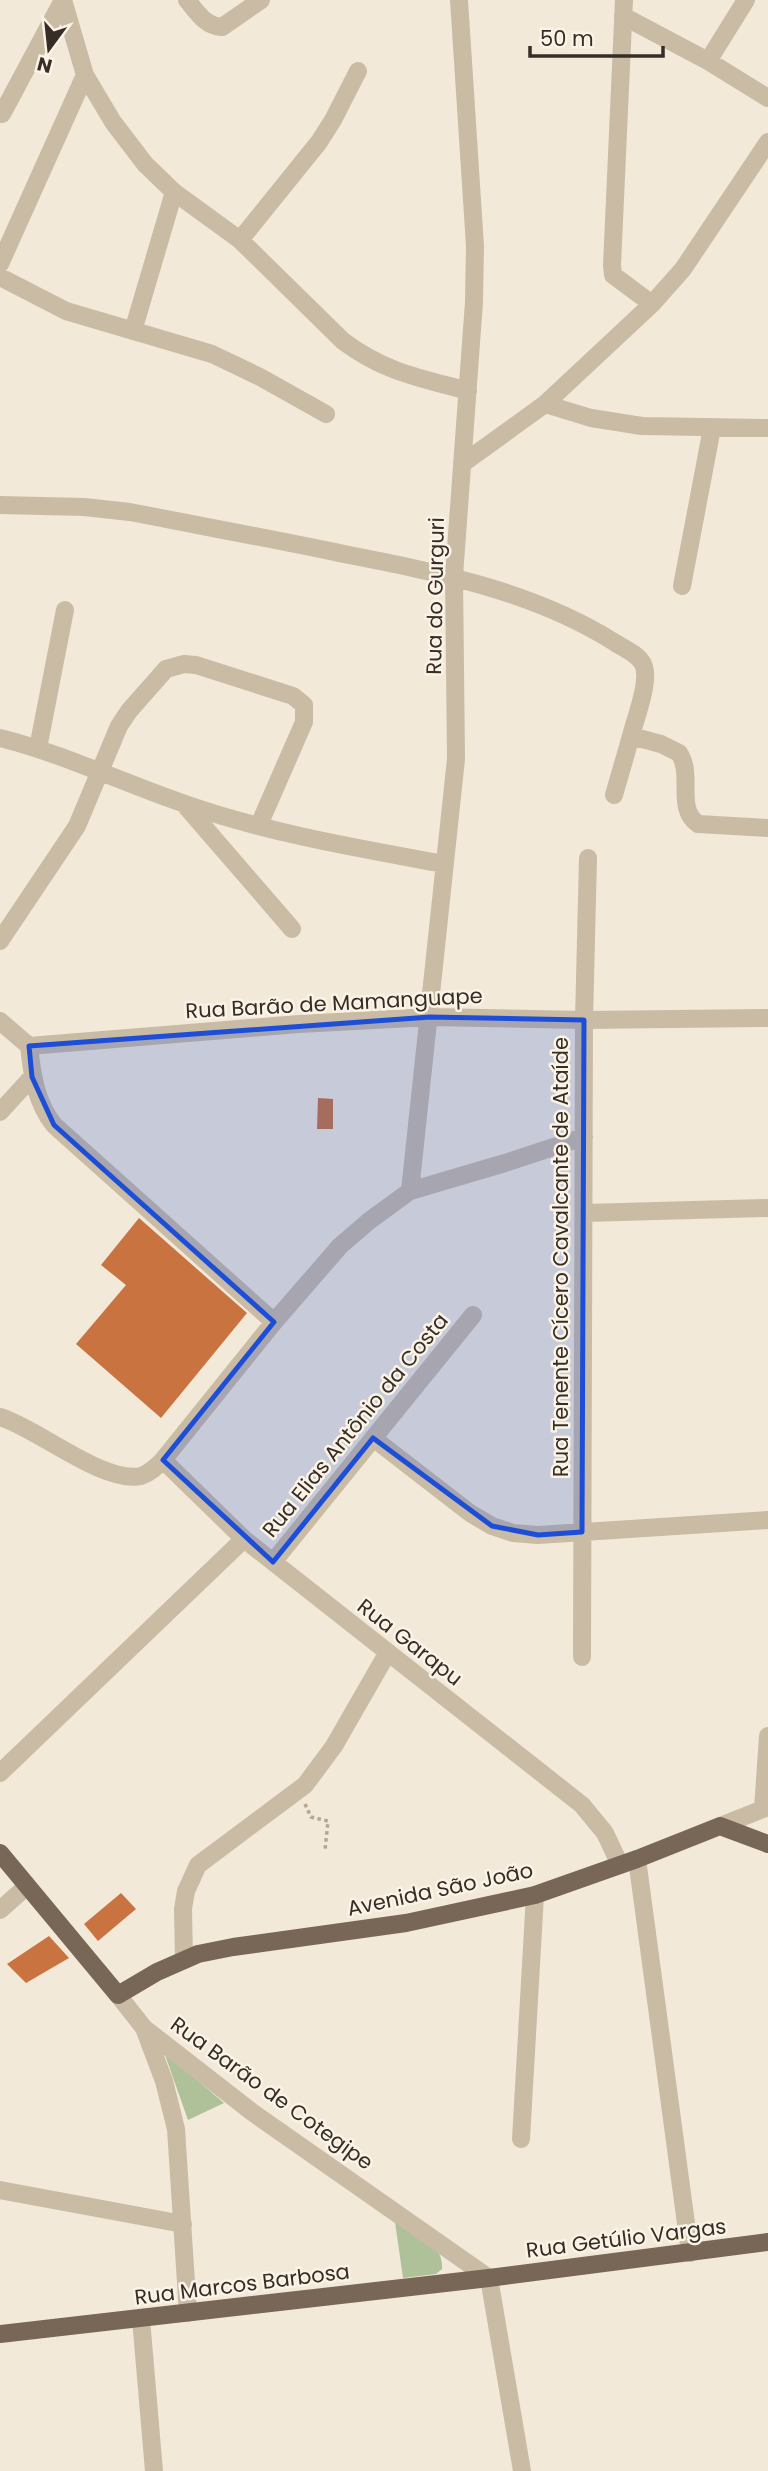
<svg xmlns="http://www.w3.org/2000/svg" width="768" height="2471" viewBox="0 0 768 2471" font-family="Poppins,sans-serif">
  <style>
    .green { fill: #afc199 }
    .building { fill: #c97340 }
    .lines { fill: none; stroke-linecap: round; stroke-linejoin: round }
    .path { stroke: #b6a58f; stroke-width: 3.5; stroke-dasharray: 3.5 3.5; stroke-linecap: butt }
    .minor { stroke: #cabba5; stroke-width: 18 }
    .major { stroke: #786657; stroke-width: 18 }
    .marked { fill: #1d4ed8; fill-opacity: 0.2; stroke: #1d4ed8; stroke-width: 5; stroke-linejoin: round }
    .labels { text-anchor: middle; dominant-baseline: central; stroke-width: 5; stroke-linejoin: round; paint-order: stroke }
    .street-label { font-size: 21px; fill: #362d26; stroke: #faf3e6 }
  </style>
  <rect width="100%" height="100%" fill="#f2e9d9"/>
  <path class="green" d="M164,2052L224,2103L188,2120Z
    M395,2222C415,2234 444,2242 442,2269L436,2274L403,2278Z"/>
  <path class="building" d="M318,1098L333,1099V1129H317Z
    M139,1218L247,1313L161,1418L76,1344L126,1285L101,1265Z
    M121,1893L136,1909L98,1941L84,1924Z
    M49,1936L69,1958L26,1983L7,1964Z"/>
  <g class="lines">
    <path class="path" d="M305,1804L311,1817L328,1821L325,1850"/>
    <path class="minor" d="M63,0L85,75L113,122L145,164L174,192L240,240L343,341C384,372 420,378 468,391
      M187,0C197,12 205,26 222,27L261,0
      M624,0L612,265L613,275L652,304
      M623,16L708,61L768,98
      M708,61L746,0
      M2,114L63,0
      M240,240L319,142L333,120L358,71
      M0,264L85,75
      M0,277L66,311L212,354L260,377L326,414
      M133,331L174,192
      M545,404L591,418L642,426L768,428
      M462,464L545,404L652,304L683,269L768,142
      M0,505L84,507L130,512C201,526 273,539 344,554C436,572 533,591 614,642C623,648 638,654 643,664C651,680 635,719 631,736L661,744L679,753C694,775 675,808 698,824L768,828
      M682,586L712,428
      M0,738C64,754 123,783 185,804C268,833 357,848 444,864
      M38,748L65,610
      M614,795L631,736
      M184,804L292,929
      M0,941L77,826L119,726L129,711L166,669L184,664L196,665L293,696L304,705V722L259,825
      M0,1021L29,1046C32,1075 36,1102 54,1125L274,1322
      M29,1046L299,1024L430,1017L584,1020L768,1018
      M0,1112L32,1077
      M410,1191L456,759L454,576L474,302L475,246L459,0
      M585,1213L768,1208
      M0,1417C37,1428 103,1484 141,1476C150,1473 157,1466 163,1460L274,1322L340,1246L369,1221L410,1191L505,1163L584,1137
      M373,1438L470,1513L492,1526L513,1533L538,1535L768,1520
      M163,1460L244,1539L582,1805L605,1833L620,1865
      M273,1562L473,1315
      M582,1657L584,1020L588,858
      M0,1773L244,1539
      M763,1809L768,1736
      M720,1826L768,1807
      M637,1859L690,2253
      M0,1910L27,1886
      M184,1960L183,1909L186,1891L198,1865L305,1785L334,1746L388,1652
      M118,1995L144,2028L252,2112L489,2278L522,2471
      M144,2028L164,2081L176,2129L188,2313
      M521,2139L535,1895
      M0,2190L183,2224
      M141,2319L154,2471"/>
    <path class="major" d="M0,1853L118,1995L157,1972L198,1954L233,1947L406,1923L535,1895L637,1859L720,1826L768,1844
      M0,2334L489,2278L768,2242"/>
  </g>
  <path class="marked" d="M430,1017L584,1020L582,1532L538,1535L492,1526L373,1438L273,1562L163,1460L274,1322L54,1125L32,1077L29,1046Z"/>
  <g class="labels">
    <g class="street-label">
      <text transform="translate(435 596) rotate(-89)">Rua do Gurguri</text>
      <text transform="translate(334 1003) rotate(-3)">Rua Barão de Mamanguape</text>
      <text transform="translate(560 1257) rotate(-90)">Rua Tenente Cícero Cavalcante de Ataíde</text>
      <text transform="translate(355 1425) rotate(-51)">Rua Elias Antônio da Costa</text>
      <text transform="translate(410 1642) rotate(38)">Rua Garapu</text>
      <text transform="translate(440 1889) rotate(-12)">Avenida São João</text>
      <text transform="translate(272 2093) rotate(36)">Rua Barão de Cotegipe</text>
      <text transform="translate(626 2238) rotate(-7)">Rua Getúlio Vargas</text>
      <text transform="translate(242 2284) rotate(-7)">Rua Marcos Barbosa</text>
    </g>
  </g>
  <g transform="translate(49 49) rotate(195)" stroke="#faf3e6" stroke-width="5" paint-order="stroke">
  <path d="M0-5L12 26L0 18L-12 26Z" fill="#362d26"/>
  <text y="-10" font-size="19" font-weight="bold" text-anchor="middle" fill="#362d26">N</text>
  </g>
  <path d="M530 46v10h133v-10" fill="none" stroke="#362d26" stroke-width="3.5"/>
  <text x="540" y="46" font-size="21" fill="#362d26" stroke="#faf3e6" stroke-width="5" paint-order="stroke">50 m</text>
</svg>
